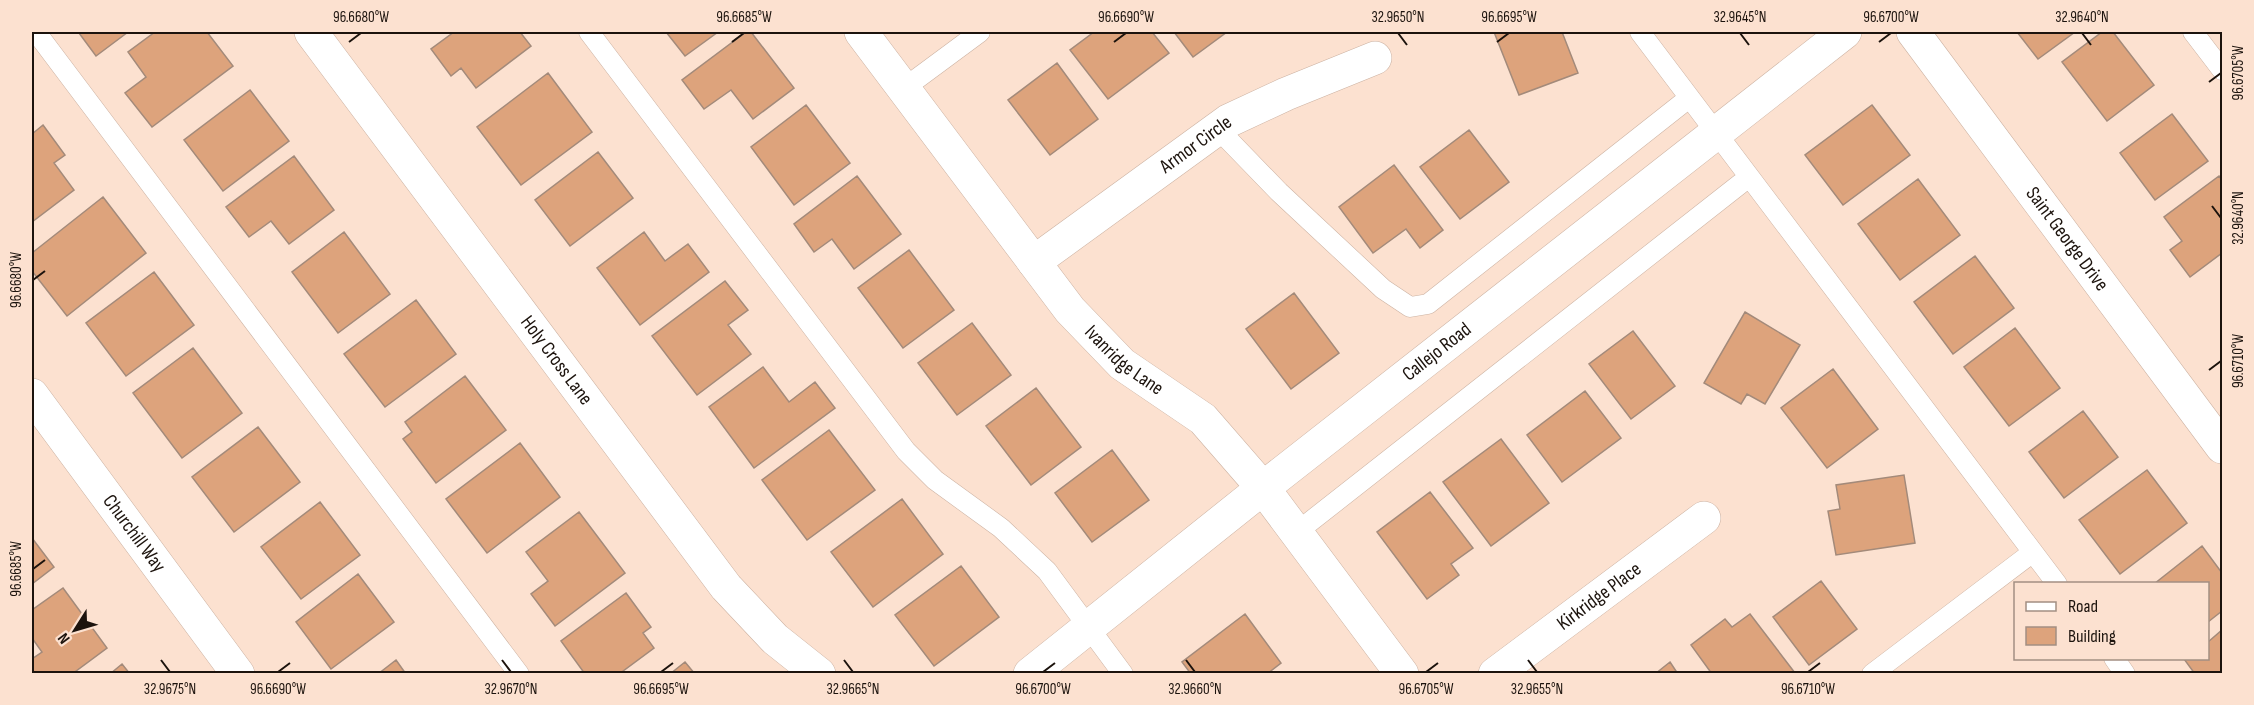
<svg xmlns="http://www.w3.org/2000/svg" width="2254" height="705" viewBox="0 0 2254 705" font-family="'Sofia Sans Condensed',sans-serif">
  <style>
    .building { fill: #dda37c; stroke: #a38a7a; stroke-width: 1.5 }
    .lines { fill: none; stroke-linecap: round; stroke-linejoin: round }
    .lane-casing { stroke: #ccb2a2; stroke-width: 21 }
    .street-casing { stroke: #ccb2a2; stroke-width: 34 }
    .secondary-casing { stroke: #ccb2a2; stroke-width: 34 }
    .lane { stroke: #fff; stroke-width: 20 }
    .street { stroke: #fff; stroke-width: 33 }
    .secondary { stroke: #fff; stroke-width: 33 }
    .ticks { fill: none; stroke: #1c130d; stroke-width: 2 }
    .labels { text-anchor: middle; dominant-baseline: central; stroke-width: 6; stroke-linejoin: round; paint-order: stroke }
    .street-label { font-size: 20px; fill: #1c130d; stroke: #fce1d0 }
    .neatline { fill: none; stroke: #1c130d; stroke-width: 2 }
    .ticks-label { font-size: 15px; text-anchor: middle; fill: #1c130d }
  </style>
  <rect width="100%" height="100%" fill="#fce1d0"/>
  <path class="building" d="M81,32H128L96,56L79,33Z
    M155,32H207L233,66L152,127L125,93L146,77L128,52Z
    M454,32H520L531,46L476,88L461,68L451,76L431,49Z
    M666,32H718L685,56Z
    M746,32H751L794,88L753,119L731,90L704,109L682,80Z
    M1094,32H1152L1169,53L1108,99L1070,50Z
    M1174,32H1227L1193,57Z
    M1494,32H1562L1578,73L1519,95Z
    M2017,32H2075L2038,59Z
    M2102,32H2113L2154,85L2107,121L2062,62Z
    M1057,63L1098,119L1050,155L1008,100Z
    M548,73L592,132L521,185L477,127Z
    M250,90L289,141L223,191L184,140Z
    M806,105L850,163L794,205L751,147Z
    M1872,105L1910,155L1843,205L1805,155Z
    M2172,114L2208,161L2155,200L2120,153Z
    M43,125L65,155L54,163L74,190L32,222V134Z
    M1469,130L1509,182L1460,219L1420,167Z
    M598,152L633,198L570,246L535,200Z
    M294,156L334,210L289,244L271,221L249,237L226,207Z
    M1394,165L1443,230L1420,248L1406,229L1373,253L1339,207Z
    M857,176L901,234L854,269L832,239L814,252L794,224Z
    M2219,176L2222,180V253L2190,277L2170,250L2182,241L2164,217Z
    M1918,179L1960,235L1900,280L1858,224Z
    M103,197L146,253L67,316L32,271V253Z
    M344,232L390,294L338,333L292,272Z
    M644,232L665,261L688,244L709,272L640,325L597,268Z
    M909,250L954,310L903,348L858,288Z
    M1975,256L2014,308L1953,354L1914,302Z
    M154,272L194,325L126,376L86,323Z
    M725,281L748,310L728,325L751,354L697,395L652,336Z
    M1294,293L1339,353L1291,389L1246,329Z
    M416,300L456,354L385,407L344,354Z
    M1745,312L1800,345L1765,404L1747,394L1741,404L1704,383Z
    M972,323L1011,375L957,415L918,363Z
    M2015,328L2060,388L2009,426L1964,367Z
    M1633,331L1675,386L1631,419L1589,364Z
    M193,348L242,413L182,458L133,393Z
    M763,367L789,402L815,382L835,408L754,468L709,407Z
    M1833,369L1878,429L1827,468L1781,408Z
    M465,376L506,430L436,483L403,439L412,432L405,422Z
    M1036,388L1081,447L1031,485L986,426Z
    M1585,391L1621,438L1562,482L1527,435Z
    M2083,411L2118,457L2064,498L2029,452Z
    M258,427L300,482L234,532L192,477Z
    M829,430L875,490L807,540L762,480Z
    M1501,439L1549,503L1491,546L1443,482Z
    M520,443L560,497L487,553L446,499Z
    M1112,450L1149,500L1092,542L1055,493Z
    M2147,470L2187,523L2120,574L2079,520Z
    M1904,475L1915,543L1836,555L1828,511L1840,509L1836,485Z
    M1430,492L1473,548L1451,564L1459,575L1427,599L1377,532Z
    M902,499L943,554L873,607L831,552Z
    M320,502L360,555L301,599L261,547Z
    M579,512L625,573L555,626L531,594L548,581L526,552Z
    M32,538L54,567L32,584Z
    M2202,546L2222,573V611L2208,622V584H2154Z
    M961,566L999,617L934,666L895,615Z
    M358,574L394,622L331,669L296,622Z
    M1821,581L1857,629L1809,665L1773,617Z
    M63,588L107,648L72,674H32V659L42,652L32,638V610Z
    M626,593L651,627L643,633L654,648L619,674H585L561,641Z
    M1245,614L1281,663L1267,674H1191L1182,662Z
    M1750,614L1795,673L1794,674H1712L1691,645L1725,619L1732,627Z
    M2222,630V674H2195L2184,659L2208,658V642Z
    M396,660L406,674H378Z
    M685,662L695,674H670Z
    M1670,662L1678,674H1655Z
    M122,664L130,674H110Z"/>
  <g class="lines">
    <defs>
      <path id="lane" d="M36,32L519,674
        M589,32L906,451L935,480L1001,528L1047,571L1123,674
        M1640,32L2057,584
        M2193,32L2222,70
        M903,89L980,32
        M1218,129L1279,192L1383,289L1410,307L1428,304L1689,98
        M1297,532L1749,177
        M2114,658L2125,674
        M1872,674L2033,552"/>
      <g id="street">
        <path id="s1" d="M311,32L726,587L775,639L819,674"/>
        <path id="s2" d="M861,32L1070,310L1122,364L1203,419L1263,488L1402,674"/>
        <path id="s3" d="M1913,32L2222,447"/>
        <path id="s4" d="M1034,262L1228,121L1286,94L1375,58"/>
        <path id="s5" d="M32,395L238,674"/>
        <path id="s6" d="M1495,674L1704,518"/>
      </g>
      <g id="secondary">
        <path id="s7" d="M1030,674L1263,488L1845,32"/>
      </g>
    </defs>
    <use href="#lane" class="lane-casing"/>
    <use href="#street" class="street-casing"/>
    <use href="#secondary" class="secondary-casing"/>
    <use href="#lane" class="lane"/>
    <use href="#street" class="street"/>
    <use href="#secondary" class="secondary"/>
  </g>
  <path class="ticks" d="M1398,33L1407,45M1740,33L1749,45M2082,33L2091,45M349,42L361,33M732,42L744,33M1114,42L1126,33M1497,42L1509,33M1879,42L1891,33M2209,82L2221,73M2212,206L2221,218M33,280L45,271M2209,370L2221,361M33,569L45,560M161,660L170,672M502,660L511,672M844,660L853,672M1186,660L1195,672M1528,660L1537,672M278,672L290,663M661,672L673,663M1043,672L1055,663M1426,672L1438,663M1808,672L1820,663"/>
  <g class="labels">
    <g class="street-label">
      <text stroke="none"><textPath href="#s4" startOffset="200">Armor Circle</textPath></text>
      <text stroke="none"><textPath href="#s3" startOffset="258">Saint George Drive</textPath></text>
      <text stroke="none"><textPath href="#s7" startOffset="519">Callejo Road</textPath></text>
      <text stroke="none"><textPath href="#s2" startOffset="422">Ivanridge Lane</textPath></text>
      <text stroke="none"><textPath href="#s1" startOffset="410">Holy Cross Lane</textPath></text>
      <text stroke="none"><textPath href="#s5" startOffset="172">Churchill Way</textPath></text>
      <text stroke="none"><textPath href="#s6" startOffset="130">Kirkridge Place</textPath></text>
    </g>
  </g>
  <rect width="2254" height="705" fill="none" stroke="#fce1d0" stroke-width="66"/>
  <rect x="2014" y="582" width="195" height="78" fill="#fce1d0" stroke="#a28f82" stroke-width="1.5"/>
  <rect x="2026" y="602" width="30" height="9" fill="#ffffff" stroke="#a28f82" stroke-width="1.5"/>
  <text x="2068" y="612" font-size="18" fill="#1c130d">Road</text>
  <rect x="2026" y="627" width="30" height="18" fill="#dda37c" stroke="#a28f82" stroke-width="1.5"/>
  <text x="2068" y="642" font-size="18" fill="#1c130d">Building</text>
  <g transform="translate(75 630) rotate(233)" stroke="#fce1d0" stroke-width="4.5" paint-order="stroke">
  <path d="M0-4.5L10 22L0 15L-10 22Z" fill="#1c130d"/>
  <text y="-9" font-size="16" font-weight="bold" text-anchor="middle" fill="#1c130d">N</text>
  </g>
  <rect x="33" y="33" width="2188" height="639" class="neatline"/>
  <g class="ticks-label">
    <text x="361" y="22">96.6680°W</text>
    <text x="744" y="22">96.6685°W</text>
    <text x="1126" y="22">96.6690°W</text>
    <text x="1398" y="22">32.9650°N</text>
    <text x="1509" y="22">96.6695°W</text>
    <text x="1740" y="22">32.9645°N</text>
    <text x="1891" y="22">96.6700°W</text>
    <text x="2082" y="22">32.9640°N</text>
    <text transform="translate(2238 73) rotate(-90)" y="5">96.6705°W</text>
    <text transform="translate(2238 218) rotate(-90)" y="5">32.9640°N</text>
    <text transform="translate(16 280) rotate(-90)" y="5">96.6680°W</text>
    <text transform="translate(2238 361) rotate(-90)" y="5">96.6710°W</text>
    <text transform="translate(16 569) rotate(-90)" y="5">96.6685°W</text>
    <text x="170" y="694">32.9675°N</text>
    <text x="278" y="694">96.6690°W</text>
    <text x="511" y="694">32.9670°N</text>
    <text x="661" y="694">96.6695°W</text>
    <text x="853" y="694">32.9665°N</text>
    <text x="1043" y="694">96.6700°W</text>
    <text x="1195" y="694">32.9660°N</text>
    <text x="1426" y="694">96.6705°W</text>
    <text x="1537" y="694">32.9655°N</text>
    <text x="1808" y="694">96.6710°W</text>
  </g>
</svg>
